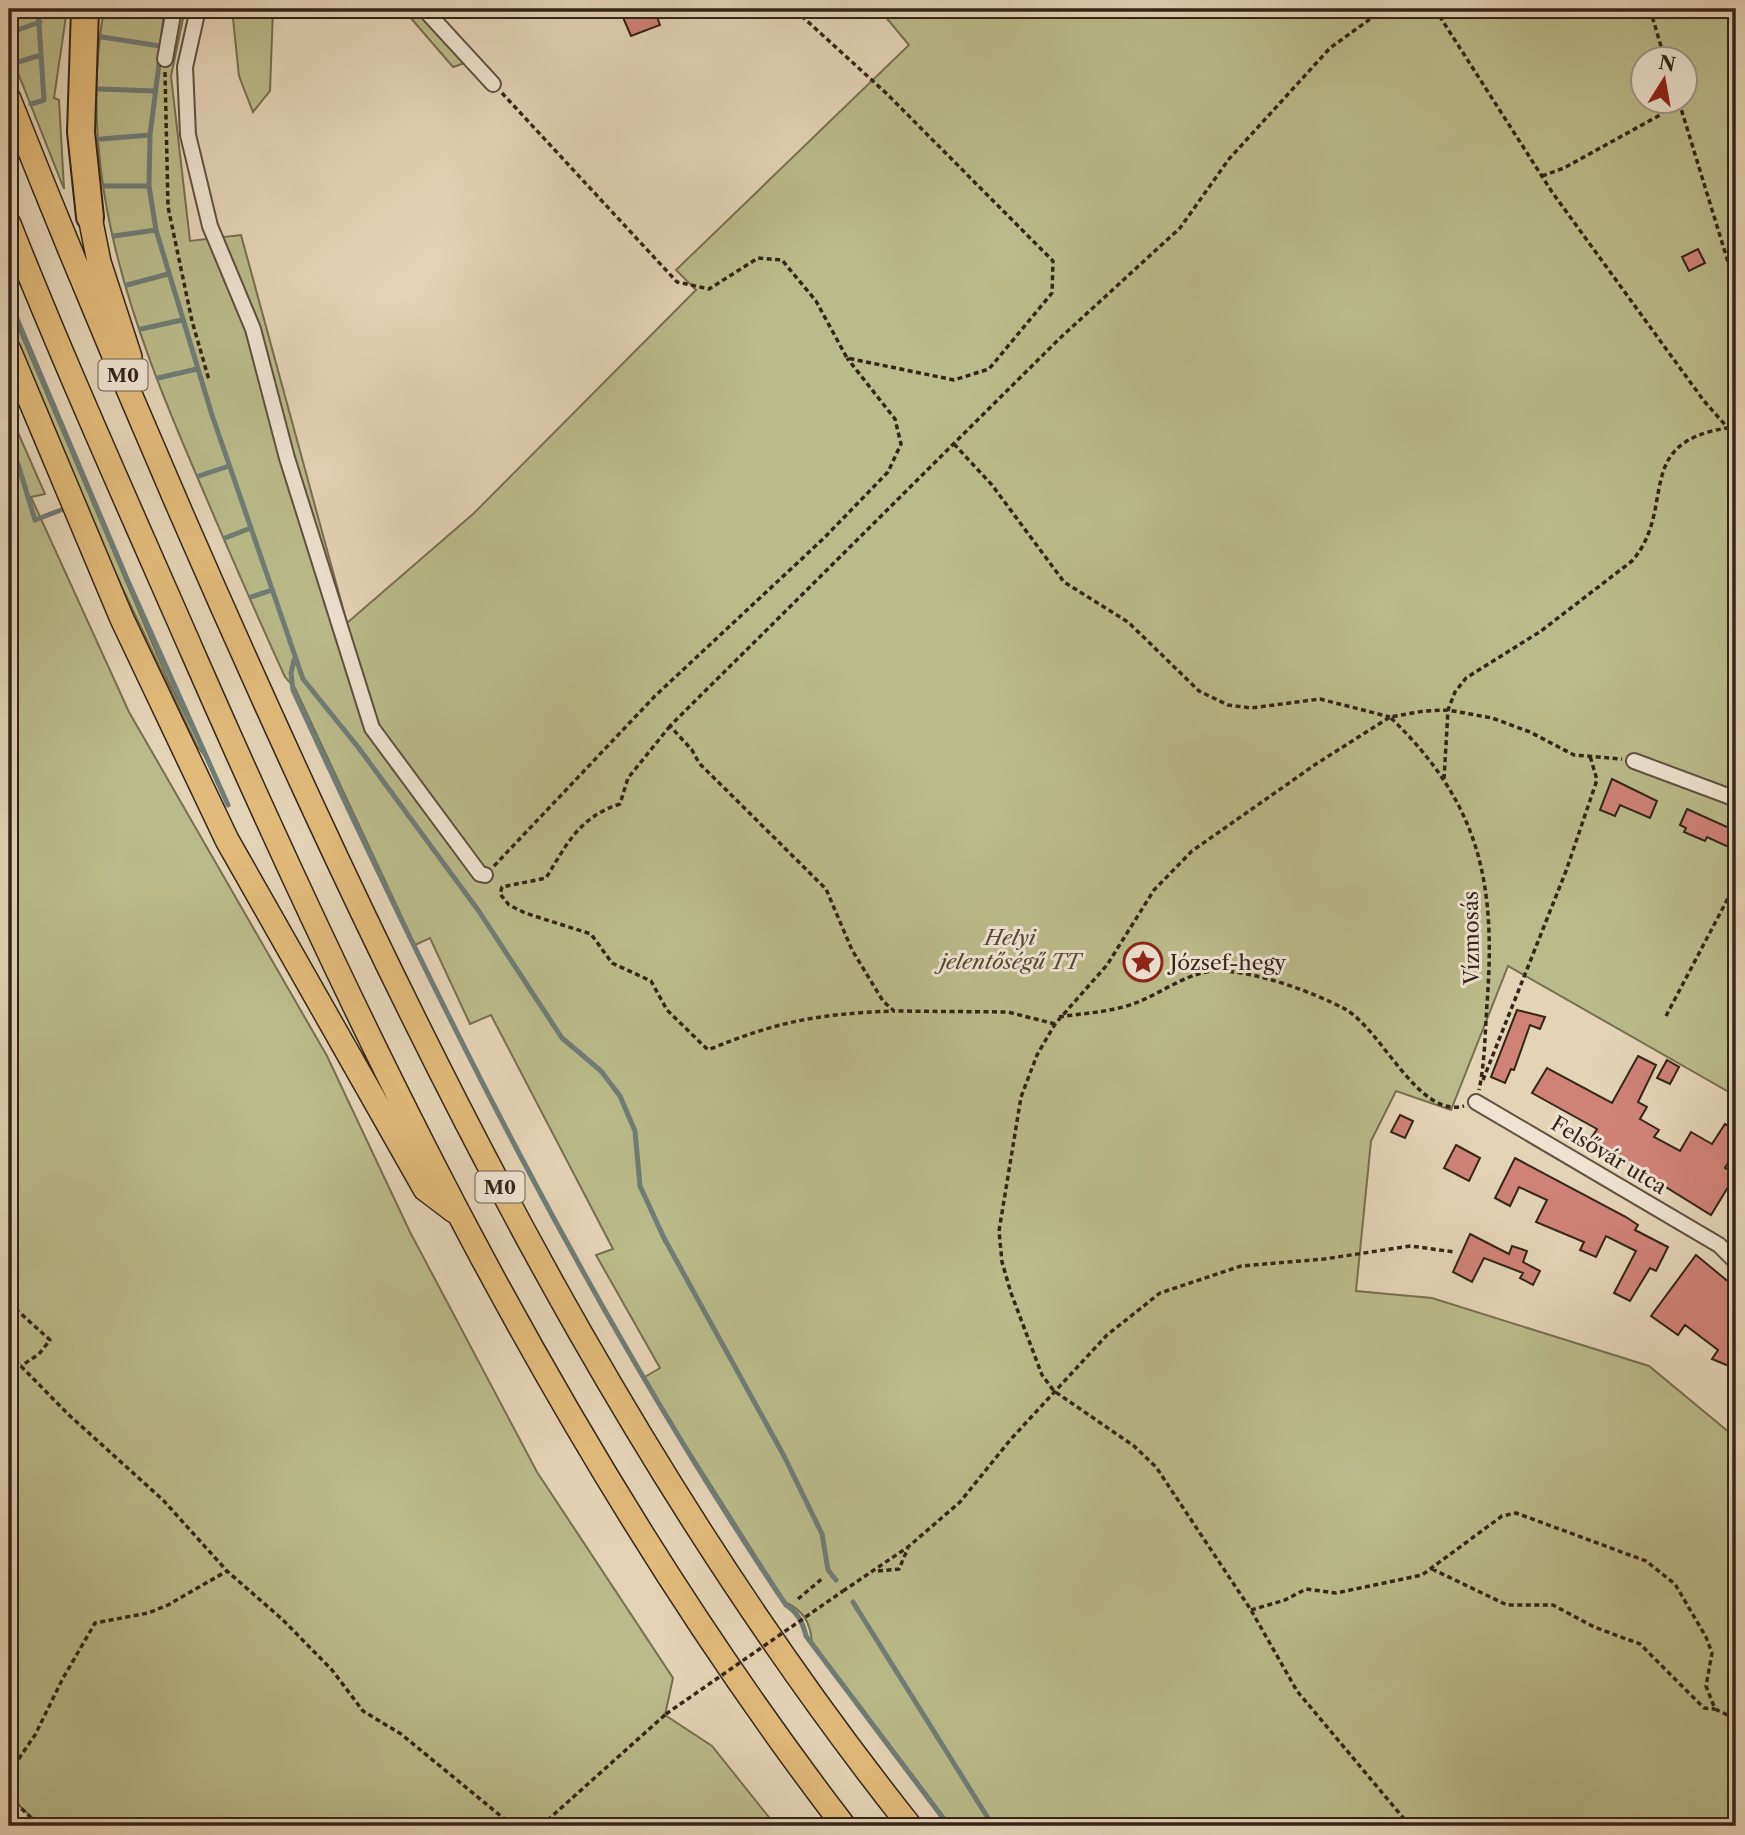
<svg xmlns="http://www.w3.org/2000/svg" width="1745" height="1835" viewBox="0 0 1745 1835" font-family="'Libre Caslon Text',serif">
  <style>
    .green { fill: #babb8a; stroke: #767050; stroke-width: 2; fill-rule: evenodd }
    .lines { fill: none; stroke-linecap: round; stroke-linejoin: round }
    .stream { stroke: #6f7d75; stroke-width: 5 }
    .building { fill: #cf8377; stroke: #332517; stroke-width: 2 }
    .minor-casing { stroke: #5f513f; stroke-width: 18 }
    .trunk-casing { stroke: #332517; stroke-width: 26 }
    .motorway-casing { stroke: #332517; stroke-width: 30 }
    .path { stroke: #332517; stroke-width: 3.5; stroke-dasharray: 5 3.5; stroke-linecap: butt }
    .minor { stroke: #ede3d0; stroke-width: 14 }
    .trunk { stroke: #e2ba7b; stroke-width: 23 }
    .motorway { stroke: #e2ba7b; stroke-width: 26 }
    .path-bridge { stroke: #332517; stroke-width: 3.5; stroke-dasharray: 5 3.5; stroke-linecap: butt }
    .labels { text-anchor: middle; dominant-baseline: central; stroke-width: 6; stroke-linejoin: round; paint-order: stroke }
    .shield { fill: #ede3d0; stroke: #6b5e4e; stroke-width: 2 }
    .shield-label { font-size: 19px; font-weight: bold; fill: #332517 }
    .park-label { font-size: 21px; font-style: italic; fill: #554a34; stroke: #ede3d0 }
    .street-label { font-size: 21px; fill: #332517; stroke: #ede3d0 }
    .poi-label { font-size: 21px; fill: #332517; stroke: #ede3d0; text-anchor: start }
  </style>
  <rect width="100%" height="100%" fill="#e4d4b6"/>
  <filter id="stains"><feTurbulence type="fractalNoise" baseFrequency=".00286" numOctaves="4"/><feColorMatrix values="0 0 0 0 .2 0 0 0 0 .09 0 0 0 0 .02 0 0 0 .5 -.17"/></filter>
  <radialGradient id="worn" r=".72"><stop offset=".6" stop-color="#630" stop-opacity="0"/><stop offset="1" stop-color="#630" stop-opacity=".3"/></radialGradient>
  <path class="green" d="M9,9H67L54,98L59,100L64,189L9,50Z
    M104,9H185L171,76L190,241L241,235L347,623L473,514L696,290L676,270L909,45L879,9H1736V1096L1508,966L1451,1110L1396,1091L1371,1141L1356,1291L1432,1298L1649,1366L1736,1438V1826H951L812,1642C810,1622 804,1611 785,1602L643,1378L660,1368L596,1255L613,1249L491,1015L470,1024L430,938L415,945L295,688L285,677C254,610 225,542 196,474C132,326 75,173 104,9ZM1644,60H1686V102H1644Z
    M232,9H273L270,91L253,112L239,76Z
    M403,9H426L471,61L453,67Z
    M9,306L168,680L207,759L197,746L112,566L9,333Z
    M9,412L45,494L31,497L129,712L327,1056L410,1232L537,1472L673,1678L665,1715L712,1746L776,1826H41L9,1796Z"/>
  <g class="lines">
    <path class="stream" d="M166,9L150,135L149,186L156,230L212,415L303,679L358,747L478,910L562,1038L601,1071L620,1096L635,1131L640,1186L664,1238L784,1456L822,1534L828,1570L836,1580
      M9,33L40,22
      M102,37L160,46
      M15,63L41,55
      M99,89L154,91
      M31,104L44,100L38,9
      M101,139L150,135
      M105,186H149
      M114,236L156,230
      M127,285L168,274
      M9,300L127,579L228,805
      M141,329L182,320
      M158,378L197,369
      M9,419L17,415
      M9,449L18,464L35,520L61,510
      M199,476L229,466
      M225,538L251,528
      M251,597L272,590
      M294,660L291,673L293,690C438,1005 592,1316 786,1605C798,1612 803,1623 806,1636L949,1826
      M853,1602L993,1826"/>
  </g>
  <path class="building" d="M626,9H654L660,25L631,36L622,15L628,13Z
    M1698,249L1705,263L1689,271L1682,257Z
    M1612,779L1657,801L1650,818L1620,805L1615,816L1600,810Z
    M1687,809L1736,831L1733,849L1707,837L1705,841L1684,832L1686,828L1680,825Z
    M1517,1010L1545,1017L1540,1029L1530,1025L1514,1070L1511,1069L1505,1083L1491,1077Z
    M1638,1056L1656,1065L1638,1102L1647,1107L1640,1119L1659,1130L1654,1137L1680,1151L1691,1132L1712,1144L1725,1124L1736,1131V1150L1725,1168L1736,1174L1711,1215L1590,1140L1597,1129L1532,1093L1547,1068L1612,1103Z
    M1667,1060L1679,1067L1670,1084L1657,1078Z
    M1400,1115L1413,1121L1405,1138L1391,1132Z
    M1456,1145L1480,1158L1469,1181L1444,1168Z
    M1515,1158L1626,1217L1638,1225L1635,1230L1668,1247L1656,1271L1650,1268L1630,1301L1614,1293L1636,1251L1606,1236L1596,1257L1580,1250L1584,1242L1536,1222L1547,1200L1519,1187L1510,1206L1495,1198Z
    M1470,1234L1509,1254L1512,1246L1527,1251L1523,1262L1540,1271L1533,1285L1520,1278L1523,1273L1484,1258L1472,1282L1453,1272Z
    M1696,1255L1736,1288V1369L1712,1359L1718,1350L1685,1325L1678,1335L1651,1316Z"/>
  <g class="lines">
    <defs>
      <path id="minor" d="M198,9L185,67L188,135L210,226L253,329L287,458L372,728L480,874L485,875
        M424,9L493,84
        M165,59L174,9
        M1634,761L1736,799
        M1476,1102L1719,1245L1736,1262"/>
      <path id="trunk" d="M9,99C103,336 204,571 311,803C477,1162 663,1515 910,1826
        M90,217L99,262L130,357
        M9,224C66,368 130,509 192,651C372,1062 570,1469 844,1826
        M9,350L122,619L227,840L425,1189L454,1211"/>
      <path id="motorway" d="M85,9L81,132L90,217"/>
    </defs>
    <use href="#minor" class="minor-casing"/>
    <use href="#trunk" class="trunk-casing"/>
    <use href="#motorway" class="motorway-casing"/>
    <path class="path" d="M1435,9L1552,192L1704,401L1736,437
      M1650,9L1665,60
      M165,72L168,207L192,321L209,380
      M502,93L677,282L709,289L758,258L782,260L816,301L847,358L954,380L989,369L1052,293L1053,261L886,93L794,9
      M1679,102L1736,288
      M1542,176L1564,168L1660,115L1672,102
      M954,444L992,485L1064,582L1128,622L1199,691L1228,705L1251,708L1320,699L1390,717
      M1391,718C1481,805 1496,884 1487,1004C1485,1032 1485,1062 1479,1090
      M670,726L628,778L620,804C579,817 567,844 546,878L502,887L500,894L509,905L525,913L591,934L612,963L651,981L667,1010L708,1050C778,1021 818,1014 894,1011
      M1444,779L1448,710L1455,692L1466,678L1541,631L1632,561C1678,508 1631,443 1727,428
      M494,866L655,696L824,538L888,472L901,444L895,419L847,358
      M1666,1016L1736,883
      M1059,1017C1084,1013 1114,1012 1138,1002C1163,992 1190,971 1217,971C1253,970 1313,992 1345,1009C1382,1030 1419,1119 1464,1106
      M1055,1024L1008,1012L894,1011L883,1001L852,950L826,889L699,763L692,750L670,726L1059,339L1180,228L1229,159L1330,48L1384,9
      M1483,1080L1566,871L1597,780L1590,756
      M9,1303L50,1340L39,1354L21,1366
      M9,1354L69,1415L163,1500L227,1571L283,1620L332,1670L363,1711L401,1734L513,1826
      M1432,1569L1507,1605H1553L1594,1627L1640,1644L1704,1708L1715,1709
      M878,1571L899,1569L908,1548
      M843,1591L908,1547L960,1502L1011,1439L1107,1335L1160,1293L1241,1266L1324,1259L1411,1246L1454,1252
      M798,1599L824,1577
      M1251,1610L1285,1600L1306,1589L1336,1593L1422,1575L1502,1516L1516,1513L1646,1561L1675,1584L1706,1637L1712,1653L1706,1686L1715,1709L1736,1719
      M9,1773L35,1735L62,1680L95,1623L148,1613L168,1605L227,1571
      M9,1797L40,1826
      M541,1826L666,1714
      M1410,1826L1297,1691L1251,1610L1156,1467L1134,1446L1054,1391L1042,1375L1011,1293L1002,1262L999,1231L1021,1097L1037,1055L1055,1024L1107,965L1154,890L1192,851L1316,764L1390,717L1424,711L1448,710L1492,718L1530,732L1574,755L1622,759"/>
    <use href="#minor" class="minor"/>
    <use href="#trunk" class="trunk"/>
    <use href="#motorway" class="motorway"/>
    <path class="path-bridge" d="M666,1714L843,1591"/>
  </g>
  <defs>
    <symbol id="sight-ring" viewBox="-11 -11 22 22"><circle r="9.5" fill="#ede3d0" stroke="#8f2418" stroke-width="1.5"/><path d="M0-6L1.8-2.2L6-1.7L2.9 1.2L3.7 5.4L0 3.3L-3.7 5.4L-2.9 1.2L-6-1.7L-1.8-2.2Z" fill="#8f2418"/></symbol>
  </defs>
  <g fill-rule="evenodd">
    <use href="#sight-ring" x="1121" y="940" width="44" height="44"/>
  </g>
  <g class="labels">
    <g class="shield">
      <rect x="98.5" y="359.5" width="49" height="31" rx="5"/>
      <rect x="475.5" y="1171.5" width="49" height="31" rx="5"/>
    </g>
    <g class="shield-label">
      <text x="123" y="375">M0</text>
      <text x="500" y="1187">M0</text>
    </g>
    <g class="park-label">
      <text x="1010" y="937">Helyi<tspan x="1010" dy="24">jelentőségű TT</tspan></text>
    </g>
    <g class="street-label">
      <text transform="translate(1471 938) rotate(-91)">Vízmosás</text>
      <text transform="translate(1609 1155) rotate(31)">Felsővár utca</text>
    </g>
    <g class="poi-label">
      <text x="1170" y="962">József-hegy</text>
    </g>
  </g>
  <rect width="1745" height="1835" fill="none" stroke="#e4d4b6" stroke-width="35"/>
  <rect x="10" y="10" width="1724" height="1814" fill="none" stroke="#332517" stroke-width="3.5"/>
  <rect x="18" y="18" width="1710" height="1800" fill="none" stroke="#332517" stroke-width="2"/>
  <g transform="translate(1664 80) rotate(11)"><circle r="33" fill="#ede3d0" stroke="#a39786" stroke-width="2"/>
  <path d="M0-5L12 26L0 18L-12 26Z" fill="#8f2418"/>
  <text y="-10" font-size="19" font-weight="bold" text-anchor="middle" fill="#332517">N</text>
  </g>
  <rect width="100%" height="100%" filter="url(#stains)"/>
  <rect width="100%" height="100%" fill="url(#worn)"/>
</svg>
